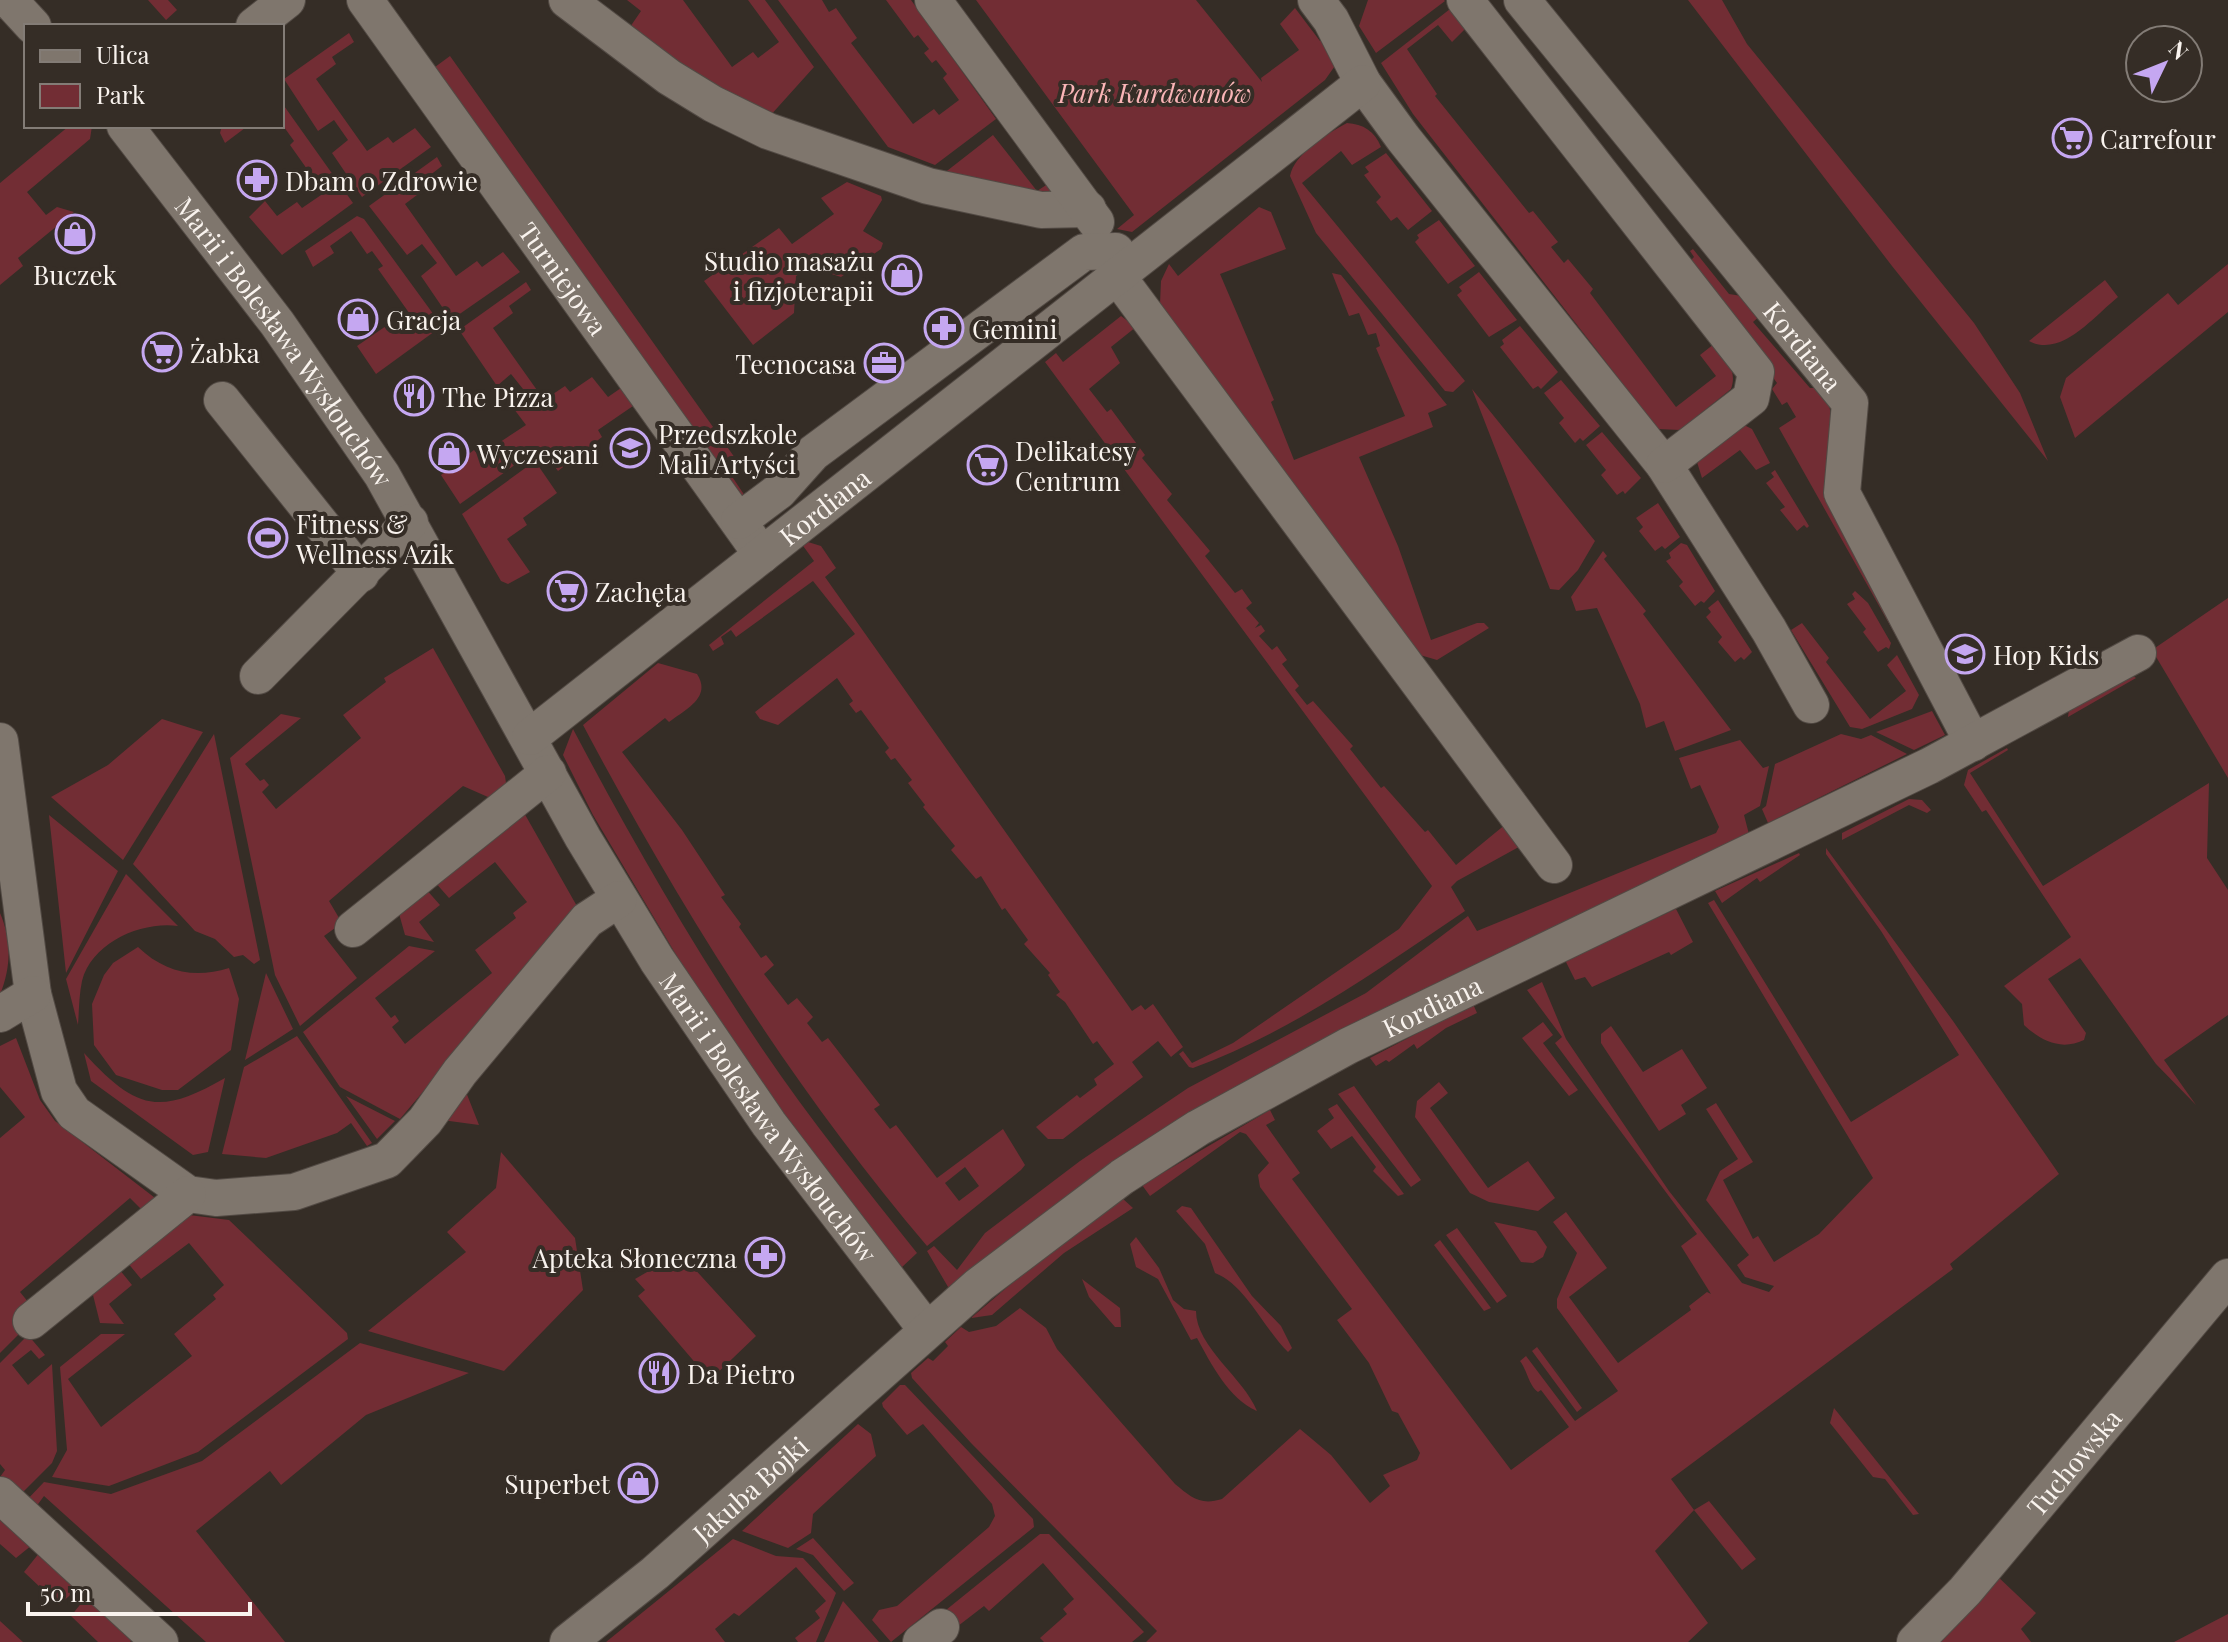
<svg xmlns="http://www.w3.org/2000/svg" width="2228" height="1642" viewBox="0 0 2228 1642" font-family="'Playfair Display',serif">
  <style>
    .green { fill: #722d34; fill-rule: evenodd }
    .lines { fill: none; stroke-linecap: round; stroke-linejoin: round }
    .minor-casing { stroke: #524a44; stroke-width: 38 }
    .minor { stroke: #7f766d; stroke-width: 36 }
    .labels { text-anchor: middle; dominant-baseline: central; stroke-width: 8; stroke-linejoin: round; paint-order: stroke }
    .park-label { font-size: 26px; font-style: italic; fill: #fab5b7; stroke: #352d26 }
    .poi-label { font-size: 26px; fill: #f9f3ee; stroke: #352d26; text-anchor: start }
    .street-label { font-size: 26px; fill: #f9f3ee; stroke: #352d26 }
  </style>
  <rect width="100%" height="100%" fill="#352d26"/>
  <path class="green" d="M148,0H168L177,10L166,20Z
    M627,0H683L732,67L753,52L758,58L779,42L748,0H765L814,67L769,117L684,69L628,30L641,11Z
    M778,0H822L829,12L836,8L857,38L851,43L913,124L934,109L939,115L959,100L943,78L947,74L936,60L932,63L924,53L929,49L918,35L914,38L886,0H911L996,119L935,165L888,147Z
    M976,0H1196L1262,82L1261,78L1299,50L1280,24L1295,8L1320,41L1325,38L1337,63L1325,80L1132,232L1117,229L1134,215Z
    M1368,0H1444L1445,1L1376,53L1359,26Z
    M1688,0H1722L1747,44L1974,323L2020,393L2048,461L1892,266Z
    M1450,9L1466,28L1452,42L1438,25L1407,49L1437,94L1435,96L1529,213L1533,211L1558,242L1551,247L1564,263L1568,259L1593,289L1590,293L1676,407L1716,376L1700,355L1714,344C1725,358 1738,370 1731,389L1680,430L1658,429L1413,114L1381,63Z
    M349,33L354,42L332,57L336,64L316,79L367,151L388,137L393,143L415,128L431,147L362,197L332,153L348,140L334,120L318,131L284,79Z
    M450,56L740,465L729,472L749,502H744L435,67Z
    M282,103L353,203L282,255L249,217L265,201L277,216L297,202L302,208L324,193L290,145L294,141L284,127L279,129L276,126H282Z
    M1347,123C1363,124 1375,131 1381,147L1352,165L1341,151L1302,183L1465,381L1453,392L1445,391L1316,233L1290,176C1294,154 1328,133 1347,123Z
    M69,126H92L90,139L27,192L46,215L57,207L74,212L18,258L23,266L0,285V183Z
    M222,126H244L245,128L225,143L220,133Z
    M993,135L1037,191L1054,180L1051,199L943,174Z
    M1386,153L1432,211L1408,230L1397,217L1391,221L1376,202L1381,197L1364,175L1369,172L1365,167Z
    M437,157L442,166L421,182L425,189L405,204L456,276L477,261L482,267L503,252L520,272L451,320L421,276L437,263L422,244L407,255L369,206Z
    M847,182L881,196L882,200L863,231L883,243L881,249L841,277L810,267L796,276L794,313L753,345L704,281L779,228L792,244L834,214L821,198Z
    M1259,207L1271,212L1286,249L1220,274L1274,400L1271,402L1294,460L1405,416L1376,348L1380,346L1376,333L1368,335L1359,313L1349,316L1332,273L1341,275L1447,405L1428,413L1433,427L1359,457L1398,546L1431,640L1477,623H1484L1489,628L1437,660L1420,655L1160,304L1161,281L1169,264L1178,276Z
    M357,216L364,219L442,326L376,374L357,346L386,326L390,332L412,317L378,269L383,266L372,251L367,254L351,231L330,246L334,253L313,267L305,251Z
    M1439,220L1475,266L1448,284L1415,242L1419,238L1417,235Z
    M1693,249L1729,294L1748,297L1762,314L1753,322L1810,388H1821L1828,398L1832,422L1950,732L1779,428L1796,417L1787,402L1782,405L1772,389L1777,383L1689,262L1694,257L1690,251Z
    M2228,264V312L2075,438L2060,397L2066,378L2168,293L2178,305Z
    M1479,272L1517,320L1489,337L1457,295L1462,291L1459,287Z
    M2105,280L2118,297C2094,316 2062,358 2029,341Z
    M526,282L531,290L509,306L513,313L493,328L544,400L565,386L570,392L592,377L608,397L621,388L633,406L598,430L602,437L558,471L540,447L460,504L441,475L474,450L479,456L526,425L508,401L523,389L511,374L497,386L459,330Z
    M1121,316L1136,327L1111,347L1120,363L1089,389L1107,412L1111,409L1145,455L1142,458L1172,494L1167,500L1210,551L1205,556L1235,593L1242,589L1252,603L1246,608L1259,623L1255,628L1261,625L1265,631L1259,636L1272,650L1277,646L1287,660L1282,664L1299,686L1295,690L1307,705L1313,701L1353,746L1350,749L1381,788L1384,786L1425,832L1428,830L1456,865L1512,819L1528,842L1457,881L1451,887L1465,911C1379,969 1291,1032 1193,1068L1189,1067L1179,1054L1183,1051L1192,1063L1233,1043L1399,929L1432,886L1045,362L1056,353L1063,362Z
    M1520,326L1558,372L1541,389L1538,386L1533,389L1500,347L1504,344L1502,340Z
    M1561,380L1600,426L1583,441L1580,438L1575,443L1559,423L1564,418L1544,393Z
    M1472,389L1595,541L1578,570L1559,590L1550,589Z
    M1744,425L1752,429L1770,463L1756,470L1740,450L1702,478L1697,462Z
    M1602,432L1641,478L1625,494L1623,491L1617,495L1601,475L1606,470L1586,445Z
    M535,461L557,493L523,518L527,525L507,539L530,572L508,584L501,581L462,514Z
    M1775,470L1809,526L1807,528L1804,525L1797,531L1780,510L1785,507L1766,483L1774,477L1771,473Z
    M1658,503L1680,537L1665,549L1662,546L1655,551L1639,531L1643,527L1636,518Z
    M808,542L821,546L836,568L825,577L1132,1011L1141,1005L1145,1010L1153,1004L1183,1047L1171,1057L1158,1041L1132,1062L1143,1077L1063,1139H1048L1036,1127L1077,1095L1080,1098L1097,1085L1094,1079L1114,1064L1097,1041L1093,1044L1065,1002L1056,995L1060,992L1048,975L1050,973L1024,944L1028,940L1005,908L1002,910L981,876L976,879L951,850L955,846L923,807L925,805L908,783L912,780L895,758L891,760L885,752L889,748L861,710L856,713L849,704L853,701L837,678L778,725L760,719L755,712L855,634L813,581L736,637L731,630L721,637L724,644L713,651L709,645L814,561L801,543Z
    M1681,543L1687,545L1715,591L1704,603L1701,601L1695,606L1679,586L1683,582L1666,561L1671,558L1669,553Z
    M1603,551L1607,556L1604,559L1646,611L1643,614L1731,730L1675,751L1664,721L1646,728L1640,704L1597,608L1576,611L1571,597Z
    M1855,591L1868,603L1891,643L1889,649L1886,647L1878,652L1863,632L1866,629L1847,604L1855,599L1852,594Z
    M2228,598V778L2152,650Z
    M1718,600L1752,652L1744,660L1741,657L1735,662L1718,642L1722,637L1706,617L1711,612L1708,608Z
    M1802,623L1829,658L1826,662L1870,719L1906,691L1887,665L1897,655L1919,695L1912,709L1862,729L1850,727L1791,630Z
    M433,648L505,776L507,790L497,801L463,786L329,901L342,923L324,936L357,978L300,1026L275,975L230,758L281,714L301,718L245,764L260,781L264,779L269,785L262,792L276,809L361,738L343,715L386,682L384,678Z
    M658,663L697,674C712,697 686,709 669,722L665,718L622,752L682,830L725,895L721,897L741,924L739,927L761,958L766,955L774,965L764,974L788,1005L797,998L813,1017L807,1023L822,1042L828,1038L880,1105L874,1109L890,1129L896,1125L937,1178L1003,1129L1025,1165L1021,1170L927,1246C792,1087 680,908 583,725ZM965,1167L979,1186L959,1201L945,1183Z
    M2130,674L2136,678L2068,717L2069,709Z
    M1932,711L1945,735L1914,750L1876,732Z
    M162,719L203,732L123,860L51,797L108,765Z
    M573,729C630,837 691,943 759,1044C808,1117 863,1185 917,1253L901,1268L788,1124L697,990L593,815L563,755Z
    M214,734L260,960L254,964L243,955L234,957L215,939L195,931L133,864Z
    M1841,734L1861,739L1871,735L1907,754L1768,823L1762,809L1766,806L1775,764Z
    M1740,740L1763,768L1769,766L1760,806L1744,815L1750,838L1486,959L1295,1059L1115,1162L1061,1200L951,1292L927,1251L934,1246L957,1270L985,1233L1080,1161L1188,1088L1366,993L1468,916L1477,931L1716,833L1719,827L1700,785L1691,789L1679,758Z
    M2007,748L2008,750L1970,773L2043,886L2209,783L2207,858L2228,890V1015L2164,1060L2196,1105L2156,1064L2080,958L2048,979L2086,1033L2084,1040C2061,1051 2041,1041 2024,1025L2022,1004L2004,986L2071,937L1986,810L1982,812L1964,785L1968,770Z
    M1909,799L1922,800L1931,810L1927,813L1909,805L1842,840V833Z
    M523,811L578,908L400,1119L340,1087L303,1032L409,946L435,951L375,998L391,1018L395,1015L399,1021L392,1027L405,1044L492,973L475,950L516,918L513,913L527,902L495,862L449,898L434,881Z
    M49,815L118,871L66,973Z
    M1826,848L1953,1021L2059,1174L1950,1264L1953,1269L1671,1479L1694,1510L1709,1501L1756,1559L1742,1570L1694,1510L1655,1551L1708,1623L1688,1642H1146L1157,1631L971,1443L912,1378L911,1373L928,1358L933,1361L948,1346L945,1342L961,1327L969,1332L996,1326L1020,1308L1046,1328L1057,1349L1175,1484C1191,1497 1200,1506 1222,1499L1300,1429L1331,1455L1370,1503L1390,1486L1383,1475L1417,1460L1420,1453L1398,1413L1392,1411L1369,1363L1337,1320L1352,1309L1260,1187L1258,1175L1269,1163L1246,1134L1240,1132L1150,1196L1142,1185L1270,1110L1275,1120L1266,1125L1300,1173L1292,1179L1511,1470L1569,1427L1541,1390L1538,1392C1529,1386 1527,1370 1520,1361L1526,1356L1575,1421L1618,1391L1557,1308V1299L1577,1253L1553,1222L1566,1212L1607,1268L1569,1297L1618,1363L1691,1310L1689,1306L1707,1292L1711,1294L1681,1246L1697,1234L1555,1043L1562,1037L1527,990L1542,982L1566,1039L1669,1191L1742,1283L1769,1292L1774,1286L1745,1277L1737,1265L1749,1255L1706,1200L1720,1171L1738,1159L1706,1109L1716,1103L1753,1162L1723,1180L1753,1239L1758,1236L1774,1262L1819,1234L1873,1178L1708,903L1714,900L1851,1122L1959,1055L1881,931L1826,854Z
    M1799,853L1800,855L1760,882L1757,878L1722,903L1715,891Z
    M126,874L178,926C142,921 92,942 82,981C79,995 79,1011 78,1025L66,979Z
    M425,888L440,905L419,922L434,942L405,935L398,910Z
    M1676,909L1693,942L1671,955L1669,952L1592,987L1585,977L1575,980L1565,960Z
    M0,913C12,941 11,967 0,995Z
    M138,947C164,972 194,979 229,968L239,999L231,1050L178,1090H162L116,1075L94,1045L92,1004L104,975L113,963Z
    M266,973L293,1029L245,1060Z
    M1473,1004L1477,1013L1446,1028L1417,1049L1414,1044L1389,1062L1386,1060L1376,1066L1370,1058Z
    M1543,1022L1553,1035L1543,1043L1578,1090L1569,1096L1522,1038Z
    M1611,1026L1643,1072L1682,1049L1707,1088L1681,1105L1686,1114L1659,1131L1601,1043V1034Z
    M297,1036L372,1143L367,1146L351,1123L337,1133L266,1158L222,1154L244,1067Z
    M16,1038L40,1100L55,1121L159,1201L148,1216L130,1198L20,1292L33,1308L23,1330L0,1353V1138L25,1117L0,1087V1046Z
    M84,1053C136,1110 159,1116 225,1078L208,1152L193,1155L91,1081Z
    M1439,1082L1448,1093L1430,1108L1488,1188L1528,1161L1555,1198L1538,1211L1489,1202L1470,1193L1415,1117L1417,1101Z
    M1354,1086L1421,1180L1411,1187L1338,1094Z
    M466,1092L479,1125L442,1120Z
    M346,1096L395,1121L377,1139Z
    M1337,1104L1404,1194L1398,1196L1373,1171L1376,1167L1352,1136L1331,1149L1317,1131L1334,1118L1328,1109Z
    M501,1152L575,1238L583,1290L504,1371L368,1331L466,1252L447,1232L496,1188Z
    M1122,1198L1133,1208L1064,1253L992,1315L971,1318L1031,1267Z
    M1182,1206L1191,1208L1252,1296L1281,1326L1292,1348L1288,1352C1264,1329 1246,1285 1215,1273L1205,1244L1176,1211Z
    M189,1215L229,1220L347,1333L348,1339L198,1452L109,1486L52,1477L67,1450L60,1367L101,1334H125L68,1379L101,1427L192,1356L174,1334L216,1299L213,1295L224,1285L189,1243L141,1279L127,1262Z
    M1494,1222L1536,1231L1547,1247L1543,1257L1533,1263L1521,1262Z
    M1457,1228L1507,1296L1497,1303L1446,1235Z
    M1136,1237L1159,1268L1173,1300L1184,1309L1196,1311C1196,1347 1244,1378 1257,1411C1229,1399 1211,1364 1197,1338L1191,1340L1158,1279L1136,1267L1130,1244Z
    M1440,1240L1491,1308L1484,1311L1434,1245Z
    M680,1253L756,1336L710,1380L638,1296L645,1290L635,1279Z
    M119,1269L132,1285L109,1304L124,1324L100,1323L92,1291Z
    M1082,1279L1120,1308L1121,1327H1115L1089,1297Z
    M28,1335L45,1355L39,1359L31,1350L12,1365L28,1385L52,1364L57,1451L52,1463L19,1496L0,1477L5,1470L0,1464V1363Z
    M360,1343L469,1373L366,1415L281,1485L270,1471L196,1531L285,1642H206L44,1496L33,1511L24,1503L44,1482L111,1494L202,1461Z
    M1537,1347L1582,1408L1577,1412L1532,1351Z
    M900,1385H905L1033,1519L1034,1527L891,1642L872,1620L879,1610L897,1606L989,1527L995,1516L992,1504L923,1424L907,1435L883,1407L882,1403Z
    M1834,1408L1919,1514L1913,1515L1885,1479L1873,1477L1830,1423Z
    M858,1424L871,1434L876,1456L813,1514L811,1533L788,1548L742,1531Z
    M0,1513L32,1545L16,1558L0,1544Z
    M1040,1534H1049L1144,1632L1132,1642H1044L1040,1638L1067,1614L1063,1609L1074,1599L1043,1563L989,1611L984,1606L958,1626L946,1610Z
    M813,1538L854,1583L844,1591L813,1555L796,1549Z
    M733,1539L776,1556L803,1558L836,1593L816,1642H798L795,1638L820,1618L815,1611L826,1601L796,1567L739,1616L734,1613L715,1629L725,1642H606Z
    M40,1552L78,1588L59,1605L24,1572Z
    M1995,1574L2036,1613L2021,1629L2031,1642H1929Z
    M87,1596L133,1639L130,1642H98L71,1616Z
    M843,1601L879,1642H824Z
    M2228,1614V1642H2174Z
    M0,1621L23,1642H0Z"/>
  <g class="lines">
    <defs>
      <g id="minor">
        <path d="M9,0L33,26"/>
        <path id="s1" d="M365,0L762,555"/>
        <path d="M567,0L669,77L713,104L768,131L928,186L1041,210L1088,209"/>
        <path d="M933,0L1096,222"/>
        <path d="M1316,0L1331,20L1363,83L1403,138L1664,465L1769,630L1811,705"/>
        <path d="M1465,0L1756,372L1751,398L1664,465"/>
        <path id="s2" d="M1522,0L1850,403L1842,493L1973,743"/>
        <path d="M254,26L287,0"/>
        <path id="s3" d="M125,126L277,323L382,475L583,838L657,960L769,1124L926,1329"/>
        <path d="M1118,277L1554,865"/>
        <path d="M222,400L361,574"/>
        <path d="M739,521L779,491L813,453L1084,252L1116,251"/>
        <path d="M258,676L410,522"/>
        <path id="s4" d="M530,737L1363,83"/>
        <path d="M0,741L33,994L59,1091L74,1113L188,1194L216,1198L294,1192L387,1160L425,1121L460,1072L587,920L619,899"/>
        <path d="M353,929L548,773"/>
        <path d="M0,1014L33,994"/>
        <path d="M31,1321L188,1194"/>
        <path d="M0,1495L160,1642"/>
        <path id="s5" d="M568,1642L655,1573L979,1285L1122,1177L1198,1128L1348,1046L1929,766L2138,653"/>
        <path d="M921,1642L941,1627"/>
        <path id="s6" d="M1915,1642L1965,1591L2228,1277"/>
      </g>
    </defs>
    <use href="#minor" class="minor-casing"/>
    <use href="#minor" class="minor"/>
  </g>
  <defs>
    <symbol id="supermarket-ring" viewBox="-11 -11 22 22"><circle r="9.5" fill="#352d26" stroke="#c5a7f1" stroke-width="1.5"/><path d="M-6-5.5h2.5l.6 2H6L4.5 2H-2.5L-4.4-4H-6ZM-1.5 3.2a1.3 1.3 0 1 0 .1 0ZM3 3.2a1.3 1.3 0 1 0 .1 0Z" fill="#c5a7f1"/></symbol>
    <symbol id="pharmacy-ring" viewBox="-11 -11 22 22"><circle r="9.5" fill="#352d26" stroke="#c5a7f1" stroke-width="1.5"/><path d="M-2-6h4v4h4v4h-4v4h-4v-4h-4v-4h4Z" fill="#c5a7f1"/></symbol>
    <symbol id="shop-ring" viewBox="-11 -11 22 22"><circle r="9.5" fill="#352d26" stroke="#c5a7f1" stroke-width="1.5"/><path d="M-5-2.5h2.3a2.7 3.5 0 0 1 5.4 0H5L5.5 6h-11ZM-1.5-2.5h3a1.5 2.3 0 0 0-3 0Z" fill="#c5a7f1"/></symbol>
    <symbol id="office-ring" viewBox="-11 -11 22 22"><circle r="9.5" fill="#352d26" stroke="#c5a7f1" stroke-width="1.5"/><path d="M-6-3h4V-5.5h4V-3h4V5H-6ZM-1-4.5V-3h2v-1.5ZM-6 0V1H6V0Z" fill="#c5a7f1"/></symbol>
    <symbol id="restaurant-ring" viewBox="-11 -11 22 22"><circle r="9.5" fill="#352d26" stroke="#c5a7f1" stroke-width="1.5"/><path d="M-5-6h1v4h1v-4h1v4h1v-4h1v5L-1.5 .5V6h-2V.5L-5-1ZM5-6V6H3V1.5H1.5Q1.5-4 5-6Z" fill="#c5a7f1"/></symbol>
    <symbol id="school-ring" viewBox="-11 -11 22 22"><circle r="9.5" fill="#352d26" stroke="#c5a7f1" stroke-width="1.5"/><path d="M0-5L7-2L0 1L-7-2ZM-4 1L0 2.5L4 1V4Q0 6-4 4Z" fill="#c5a7f1"/></symbol>
    <symbol id="stadium-ring" viewBox="-11 -11 22 22"><circle r="9.5" fill="#352d26" stroke="#c5a7f1" stroke-width="1.5"/><path d="M0-5a6.5 5 0 1 0 0 10a6.5 5 0 1 0 0-10ZM-3.5-1.8h7v3.6h-7Z" fill="#c5a7f1"/></symbol>
  </defs>
  <g fill-rule="evenodd">
    <use href="#supermarket-ring" x="2050" y="116" width="44" height="44"/>
    <use href="#pharmacy-ring" x="235" y="158" width="44" height="44"/>
    <use href="#shop-ring" x="53" y="212" width="44" height="44"/>
    <use href="#shop-ring" x="880" y="253" width="44" height="44"/>
    <use href="#shop-ring" x="336" y="297" width="44" height="44"/>
    <use href="#pharmacy-ring" x="922" y="306" width="44" height="44"/>
    <use href="#supermarket-ring" x="140" y="330" width="44" height="44"/>
    <use href="#office-ring" x="862" y="341" width="44" height="44"/>
    <use href="#restaurant-ring" x="392" y="374" width="44" height="44"/>
    <use href="#school-ring" x="608" y="426" width="44" height="44"/>
    <use href="#shop-ring" x="427" y="431" width="44" height="44"/>
    <use href="#supermarket-ring" x="965" y="443" width="44" height="44"/>
    <use href="#stadium-ring" x="246" y="516" width="44" height="44"/>
    <use href="#supermarket-ring" x="545" y="569" width="44" height="44"/>
    <use href="#school-ring" x="1943" y="632" width="44" height="44"/>
    <use href="#pharmacy-ring" x="743" y="1235" width="44" height="44"/>
    <use href="#restaurant-ring" x="637" y="1351" width="44" height="44"/>
    <use href="#shop-ring" x="616" y="1461" width="44" height="44"/>
  </g>
  <g class="labels">
    <g class="park-label">
      <text x="1155" y="92">Park Kurdwanów</text>
    </g>
    <g class="poi-label">
      <text x="2100" y="138">Carrefour</text>
      <text x="285" y="180">Dbam o Zdrowie</text>
      <text x="874" y="260" text-anchor="end">Studio masażu<tspan x="874" dy="30">i fizjoterapii</tspan></text>
      <text x="75" y="274" text-anchor="middle">Buczek</text>
      <text x="386" y="319">Gracja</text>
      <text x="972" y="328">Gemini</text>
      <text x="190" y="352">Żabka</text>
      <text x="856" y="363" text-anchor="end">Tecnocasa</text>
      <text x="442" y="396">The Pizza</text>
      <text x="658" y="433">Przedszkole<tspan x="658" dy="30">Mali Artyści</tspan></text>
      <text x="1015" y="450">Delikatesy<tspan x="1015" dy="30">Centrum</tspan></text>
      <text x="477" y="453">Wyczesani</text>
      <text x="296" y="523">Fitness &amp;<tspan x="296" dy="30">Wellness Azik</tspan></text>
      <text x="595" y="591">Zachęta</text>
      <text x="1993" y="654">Hop Kids</text>
      <text x="737" y="1257" text-anchor="end">Apteka Słoneczna</text>
      <text x="687" y="1373">Da Pietro</text>
      <text x="610" y="1483" text-anchor="end">Superbet</text>
    </g>
    <g class="street-label">
      <text stroke="none"><textPath href="#s1" startOffset="342">Turniejowa</textPath></text>
      <text stroke="none"><textPath href="#s3" startOffset="268">Marii i Bolesława Wysłouchów</textPath></text>
      <text stroke="none"><textPath href="#s2" startOffset="446">Kordiana</textPath></text>
      <text stroke="none"><textPath href="#s4" startOffset="374">Kordiana</textPath></text>
      <text stroke="none"><textPath href="#s5" startOffset="1078">Kordiana</textPath></text>
      <text stroke="none"><textPath href="#s3" startOffset="1184">Marii i Bolesława Wysłouchów</textPath></text>
      <text stroke="none"><textPath href="#s6" startOffset="240">Tuchowska</textPath></text>
      <text stroke="none"><textPath href="#s5" startOffset="238">Jakuba Bojki</textPath></text>
    </g>
  </g>
  <rect x="24" y="24" width="260" height="104" fill="#352d26" stroke="#837c76" stroke-width="2"/>
  <rect x="40" y="50" width="40" height="12" fill="#7f766d" stroke="#837c76" stroke-width="2"/>
  <text x="96" y="64" font-size="24" fill="#f9f3ee">Ulica</text>
  <rect x="40" y="84" width="40" height="24" fill="#722d34" stroke="#837c76" stroke-width="2"/>
  <text x="96" y="104" font-size="24" fill="#f9f3ee">Park</text>
  <g transform="translate(2164 64) rotate(47)"><circle r="38" fill="#352d26" stroke="#837c76" stroke-width="2"/>
  <path d="M0-6L14 30L0 20L-14 30Z" fill="#c5a7f1"/>
  <text y="-12" font-size="22" font-weight="bold" text-anchor="middle" fill="#f9f3ee">N</text>
  </g>
  <path d="M28 1602v12h222v-12" fill="none" stroke="#f9f3ee" stroke-width="4"/>
  <text x="40" y="1602" font-size="24" fill="#f9f3ee" stroke="#352d26" stroke-width="6" paint-order="stroke">50 m</text>
</svg>
